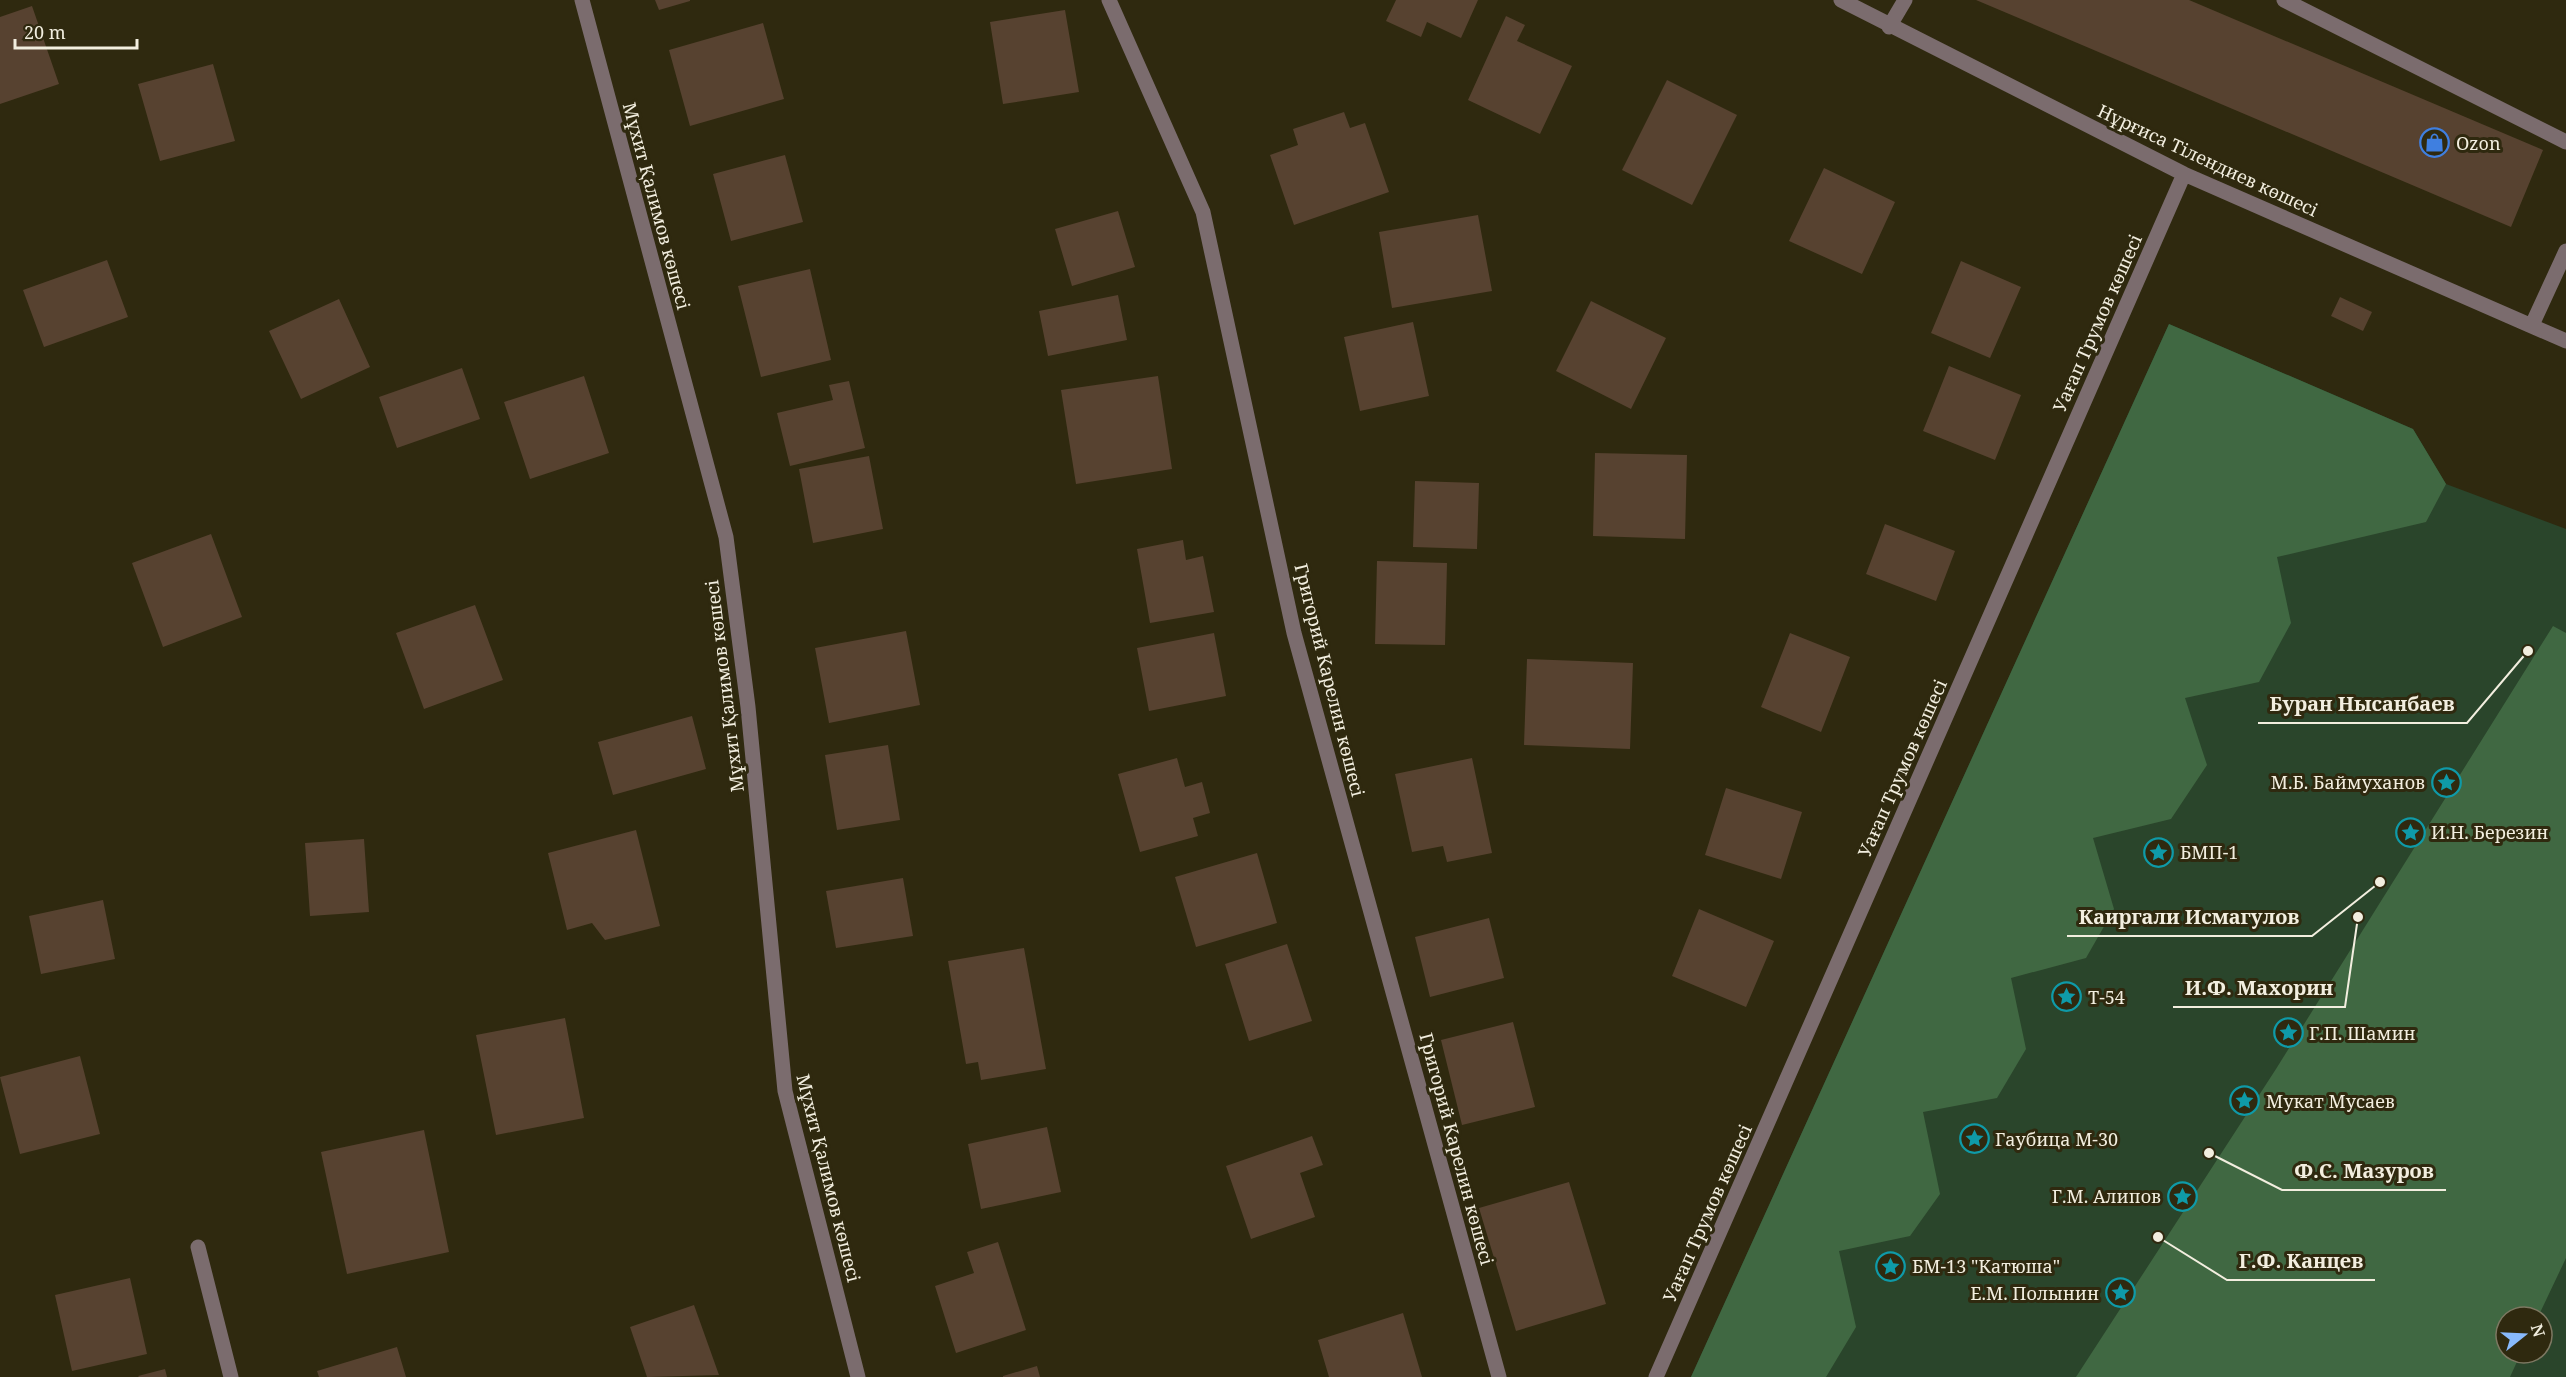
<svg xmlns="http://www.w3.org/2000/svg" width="2566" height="1377" viewBox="0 0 2566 1377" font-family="'Noto Serif',serif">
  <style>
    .green { fill: #2a452b; fill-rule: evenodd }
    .forest { fill: #406842 }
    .building { fill: #574230 }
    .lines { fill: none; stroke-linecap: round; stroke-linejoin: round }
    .minor { stroke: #7b6c6e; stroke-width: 15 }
    .labels { text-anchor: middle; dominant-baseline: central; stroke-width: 6; stroke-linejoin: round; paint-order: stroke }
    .poi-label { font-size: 18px; fill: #f2eedf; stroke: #2f290f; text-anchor: start }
    .street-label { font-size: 18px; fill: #f2eedf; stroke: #2f290f }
    .leader { fill: none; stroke: #f2eedf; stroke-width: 2 }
    .callout-dot { fill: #f2eedf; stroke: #2f290f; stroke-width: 2 }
    .callout-label { font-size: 20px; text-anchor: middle; font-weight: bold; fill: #f2eedf; stroke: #2f290f; stroke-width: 6; stroke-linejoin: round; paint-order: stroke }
  </style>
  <rect width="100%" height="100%" fill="#2f290f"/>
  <path class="green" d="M2169,324L2413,429L2446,484L2566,529V1377H1691ZM2506,1317H2542V1353H2506Z"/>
  <path class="forest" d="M2169,324L2413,429L2446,484L2426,522L2277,557L2291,623L2259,682L2185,698L2207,765L2171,819L2093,838L2114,909L2086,958L2011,978L2026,1049L1997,1098L1923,1112L1940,1194L1910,1236L1839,1251L1856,1327L1826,1377H1691Z
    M2553,626L2566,633V1258L2538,1317H2506V1353H2521L2510,1377H2076L2276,1069Z"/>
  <path class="building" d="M655,0H690V1L659,10Z
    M1396,0H1478L1461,38L1427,22L1421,37L1386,21Z
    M1976,0H2189L2543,150L2511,227Z
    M32,6L59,84L0,104V17Z
    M1065,10L1079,92L1003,104L990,22Z
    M1506,16L1525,25L1517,41L1572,66L1540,134L1468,100Z
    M763,23L784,99L690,126L669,50Z
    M213,64L235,141L160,161L138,84Z
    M1667,80L1737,115L1692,205L1622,170Z
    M1344,112L1350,128L1365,123L1389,192L1294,225L1270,155L1298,145L1293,129Z
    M785,155L803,222L731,241L713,174Z
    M1824,168L1895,202L1862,274L1789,241Z
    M1118,211L1135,267L1072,286L1055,229Z
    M1478,215L1492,291L1392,308L1379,232Z
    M107,260L128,317L44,347L23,290Z
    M1961,261L2021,287L1990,358L1931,333Z
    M810,269L831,360L761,377L738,286Z
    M1118,295L1127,340L1048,356L1039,311Z
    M2340,297L2372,312L2363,331L2331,316Z
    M339,299L370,367L301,399L269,331Z
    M1591,301L1666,338L1631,409L1556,371Z
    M1413,322L1429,396L1360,411L1344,337Z
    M1949,366L2021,395L1995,460L1923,431Z
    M462,368L480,419L397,448L379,397Z
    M584,376L609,453L530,479L504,402Z
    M1158,376L1172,469L1076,484L1061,390Z
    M849,381L865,448L790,466L777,413L833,400L829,385Z
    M1595,453L1687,455L1685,539L1593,536Z
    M869,456L883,529L813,543L799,469Z
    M1415,481L1479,483L1477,549L1413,547Z
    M1885,524L1955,551L1936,601L1866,574Z
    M211,534L242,617L163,647L132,563Z
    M1183,540L1186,560L1203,556L1214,612L1150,623L1137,549Z
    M1377,561L1447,563L1445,645L1375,644Z
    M475,605L503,680L424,709L396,633Z
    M906,631L920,705L829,723L815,648Z
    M1214,633L1226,696L1149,711L1137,648Z
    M1790,633L1850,657L1821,732L1761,707Z
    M1527,659L1633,663L1630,749L1524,745Z
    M692,716L706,769L613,795L598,742Z
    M888,745L900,820L837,830L825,755Z
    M1177,758L1185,787L1202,782L1210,813L1193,818L1198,836L1140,852L1118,774Z
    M1472,758L1492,853L1447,862L1443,846L1412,852L1395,774Z
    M1726,788L1802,812L1781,879L1705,855Z
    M636,830L660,926L605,940L592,923L567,930L548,853Z
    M364,839L369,912L310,916L305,843Z
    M1257,853L1277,923L1196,947L1175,877Z
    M903,878L913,936L836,948L826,891Z
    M103,900L115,959L41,974L29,916Z
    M1699,909L1774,941L1746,1007L1672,976Z
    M1489,918L1504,978L1430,997L1415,937Z
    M1287,944L1312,1021L1249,1041L1225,964Z
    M1024,948L1046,1069L981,1080L978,1062L966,1064L948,961Z
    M565,1018L584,1118L496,1135L476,1035Z
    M1513,1022L1535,1107L1462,1125L1441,1040Z
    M80,1056L100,1134L20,1154L0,1077Z
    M1047,1127L1061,1192L981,1209L968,1144Z
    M424,1130L449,1252L347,1274L321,1152Z
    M1312,1136L1323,1165L1300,1173L1315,1217L1251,1239L1226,1166Z
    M1569,1182L1606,1304L1516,1331L1479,1208Z
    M998,1242L1026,1330L956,1353L935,1286L974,1273L967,1252Z
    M130,1278L147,1354L72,1371L55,1295Z
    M694,1305L719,1375L647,1377L630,1327Z
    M1403,1313L1422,1377H1329L1318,1340Z
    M397,1347L406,1377H319L317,1371Z
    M1037,1366L1040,1377H1003V1376Z
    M165,1369L167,1377H139L138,1376Z"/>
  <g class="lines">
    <path class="minor" d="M582,0L726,537L748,707L785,1091L858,1377
      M1109,0L1203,212L1294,633L1499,1377
      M1841,0L2184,174L2566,341
      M2284,0L2566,142
      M1889,27L1905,0
      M2532,325L2566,251
      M198,1247L231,1377
      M1656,1377L2184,174"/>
  </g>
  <defs>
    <symbol id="shop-ring" viewBox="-11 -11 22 22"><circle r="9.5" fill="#2f290f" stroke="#3f7fe0" stroke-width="1.5"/><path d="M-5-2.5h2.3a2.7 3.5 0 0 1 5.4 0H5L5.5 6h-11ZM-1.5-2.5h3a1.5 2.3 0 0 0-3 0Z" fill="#3f7fe0"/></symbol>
    <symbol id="sight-ring" viewBox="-11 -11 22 22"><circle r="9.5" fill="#2f290f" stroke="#0f9aa8" stroke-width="1.5"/><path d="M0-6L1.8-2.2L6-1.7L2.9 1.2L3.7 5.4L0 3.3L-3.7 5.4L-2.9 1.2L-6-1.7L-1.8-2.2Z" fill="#0f9aa8"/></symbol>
  </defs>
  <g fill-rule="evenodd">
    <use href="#shop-ring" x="2418" y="126" width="33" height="33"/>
    <use href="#sight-ring" x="2430" y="766" width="33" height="33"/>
    <use href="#sight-ring" x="2394" y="816" width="33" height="33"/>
    <use href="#sight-ring" x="2142" y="836" width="33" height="33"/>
    <use href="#sight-ring" x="2050" y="980" width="33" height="33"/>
    <use href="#sight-ring" x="2272" y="1016" width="33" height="33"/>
    <use href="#sight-ring" x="2228" y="1084" width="33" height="33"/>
    <use href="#sight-ring" x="1958" y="1122" width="33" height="33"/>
    <use href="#sight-ring" x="2166" y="1180" width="33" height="33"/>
    <use href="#sight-ring" x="1874" y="1250" width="33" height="33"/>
    <use href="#sight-ring" x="2104" y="1276" width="33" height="33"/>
  </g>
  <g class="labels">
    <g class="poi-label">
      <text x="2456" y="143">Ozon</text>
      <text x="2425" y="782" text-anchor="end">М.Б. Баймуханов</text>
      <text x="2431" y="832">И.Н. Березин</text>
      <text x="2180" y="852">БМП-1</text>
      <text x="2088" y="997">Т-54</text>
      <text x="2309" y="1033">Г.П. Шамин</text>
      <text x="2266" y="1101">Мукат Мусаев</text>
      <text x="1995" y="1139">Гаубица М-30</text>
      <text x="2161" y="1196" text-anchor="end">Г.М. Алипов</text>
      <text x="1912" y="1266">БМ-13 "Катюша"</text>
      <text x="2099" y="1293" text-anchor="end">Е.М. Полынин</text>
    </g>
    <g class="street-label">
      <text transform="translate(2208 160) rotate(25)">Нұрғиса Тілендиев көшесі</text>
      <text transform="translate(657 206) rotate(75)">Мұхит Қалимов көшесі</text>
      <text transform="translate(2097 323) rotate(-66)">Уағап Трумов көшесі</text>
      <text transform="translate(1330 680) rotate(76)">Григорий Карелин көшесі</text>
      <text transform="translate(724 686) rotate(-97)">Мұхит Қалимов көшесі</text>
      <text transform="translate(1902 768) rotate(-66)">Уағап Трумов көшесі</text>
      <text transform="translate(1457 1149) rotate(75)">Григорий Карелин көшесі</text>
      <text transform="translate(829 1178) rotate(76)">Мұхит Қалимов көшесі</text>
      <text transform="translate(1707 1213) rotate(-66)">Уағап Трумов көшесі</text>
    </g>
  </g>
  <path class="leader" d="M2528 651L2467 723H2258M2380 882L2312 936H2067M2358 917L2345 1007H2173M2209 1153L2282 1190H2446M2158 1237L2227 1280H2375"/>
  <g class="callout-dot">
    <circle cx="2528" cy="651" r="6"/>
    <circle cx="2380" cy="882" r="6"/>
    <circle cx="2358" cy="917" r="6"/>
    <circle cx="2209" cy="1153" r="6"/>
    <circle cx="2158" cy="1237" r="6"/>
  </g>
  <g class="callout-label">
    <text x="2362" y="711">Буран Нысанбаев</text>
    <text x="2189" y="924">Каиргали Исмагулов</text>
    <text x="2259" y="995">И.Ф. Махорин</text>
    <text x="2364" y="1178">Ф.С. Мазуров</text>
    <text x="2301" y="1268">Г.Ф. Канцев</text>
  </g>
  <g transform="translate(2524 1335) rotate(72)"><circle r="28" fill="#2f290f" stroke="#7d7862" stroke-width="1.5"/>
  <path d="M0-4.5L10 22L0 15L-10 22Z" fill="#88bafc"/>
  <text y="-9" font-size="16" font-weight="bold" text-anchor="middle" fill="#f2eedf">N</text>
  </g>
  <path d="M15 39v9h122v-9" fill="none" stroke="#f2eedf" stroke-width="3"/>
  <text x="24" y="39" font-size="18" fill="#f2eedf" stroke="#2f290f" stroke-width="4.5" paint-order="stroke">20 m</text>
</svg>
